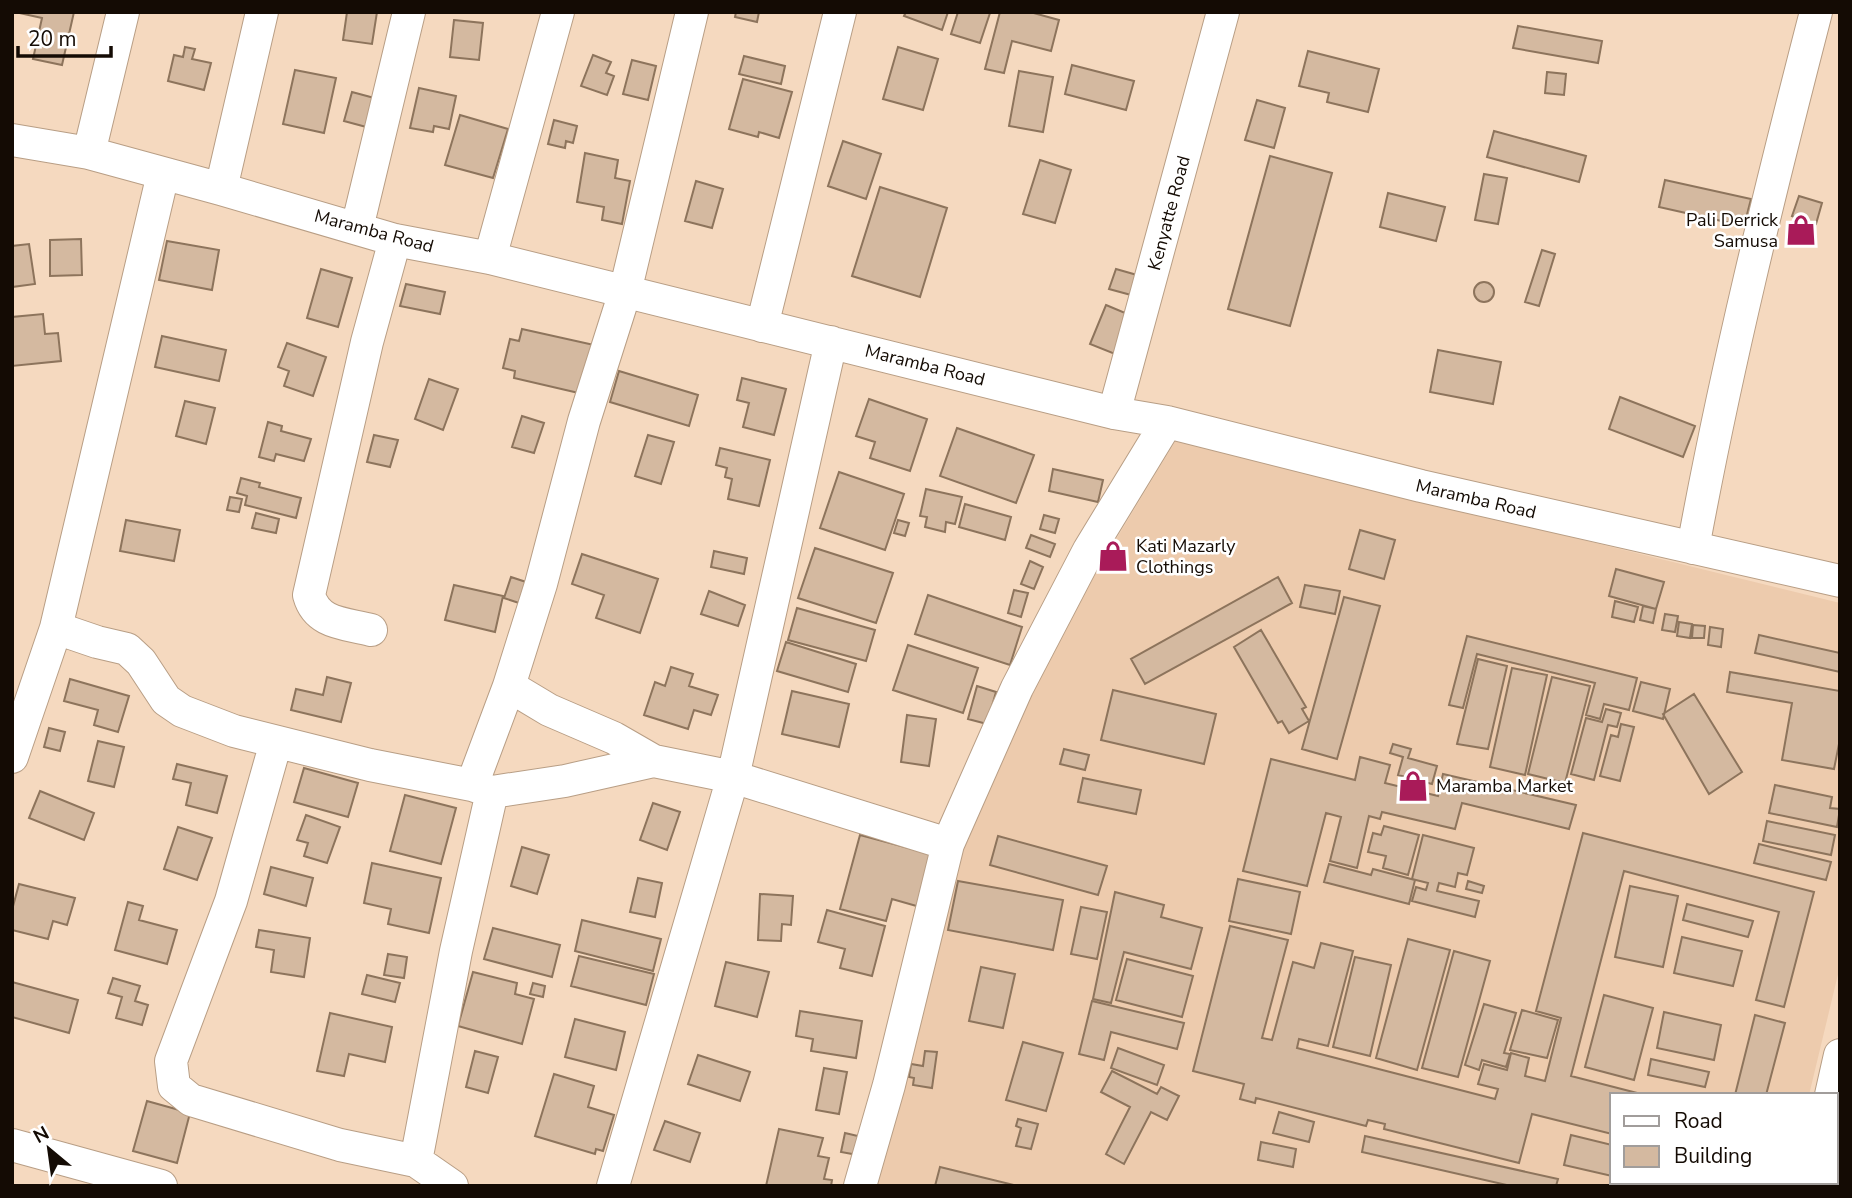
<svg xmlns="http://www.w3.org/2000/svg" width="1852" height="1198" viewBox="0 0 1852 1198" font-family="'Nunito Sans',sans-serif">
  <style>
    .built { fill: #edcbad }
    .building { fill: #d4b9a0; stroke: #8d745c; stroke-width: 2 }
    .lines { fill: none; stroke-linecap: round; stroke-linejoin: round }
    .minor-casing { stroke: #b89e85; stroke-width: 34 }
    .minor { stroke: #fff; stroke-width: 32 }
    .labels { text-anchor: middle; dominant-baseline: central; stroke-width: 5; stroke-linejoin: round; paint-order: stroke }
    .street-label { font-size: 18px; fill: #140b04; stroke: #fff }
    .poi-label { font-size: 18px; fill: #140b04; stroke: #fff; text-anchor: start }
  </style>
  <rect width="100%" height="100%" fill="#f5d9bf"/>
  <path class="built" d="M1176,440L1840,603V966L1809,1095H1612V1182H1789L1788,1186H847L948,882L1025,690Z"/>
  <path class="building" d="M15,12H74L62,65L33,59L42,18Z
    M347,12H377L372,44L343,40Z
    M736,12H759L757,22L735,17Z
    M906,12H948L942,30L904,16Z
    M958,12L990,13L980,43L951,34Z
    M1000,12H1030L1059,20L1051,51L1012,41L1004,73L985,69Z
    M454,20L483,23L479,60L450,57Z
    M1518,26L1602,41L1598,63L1513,48Z
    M185,47L195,49L192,59L211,63L204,90L168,81L174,55L183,57Z
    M898,47L938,59L923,110L883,99Z
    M1308,51L1379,69L1368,112L1327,102L1329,93L1299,86Z
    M593,55L611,62L606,73L614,76L607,95L581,86Z
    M744,56L785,66L781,84L739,74Z
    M632,60L656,66L648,100L623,94Z
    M1072,65L1134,81L1126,110L1065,94Z
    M295,70L336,78L324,133L283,124Z
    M1019,71L1053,77L1043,132L1009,126Z
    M1547,72L1566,74L1564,95L1545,93Z
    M743,79L792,92L779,138L759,132L758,137L729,129Z
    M419,88L456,96L449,129L434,126L433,132L410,128Z
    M352,92L378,99L370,128L344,121Z
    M1257,100L1285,108L1274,148L1245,140Z
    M460,115L508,129L493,178L445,165Z
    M554,120L577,126L573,143L566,141L565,148L548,144Z
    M1494,131L1586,156L1579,182L1487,157Z
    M843,141L881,154L866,199L828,186Z
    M585,153L618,160L615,178L630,181L622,224L602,220L604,207L577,202Z
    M1270,156L1332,173L1290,326L1228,309Z
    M1040,160L1071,170L1055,223L1023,214Z
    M1484,174L1507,178L1498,224L1475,220Z
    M1665,180L1751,199L1744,226L1659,207Z
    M696,181L723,189L712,228L685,221Z
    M880,187L947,208L920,297L852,276Z
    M1388,193L1445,207L1436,241L1380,227Z
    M1799,196L1822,203L1816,224L1792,216Z
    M81,239L82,275L50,276V240Z
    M167,241L219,250L212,290L159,280Z
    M29,244L35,284L12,287V246Z
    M1542,250L1555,254L1539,306L1525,302Z
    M321,269L352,278L338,327L307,318Z
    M1116,269L1137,275L1131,295L1109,289Z
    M1474 292a10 10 0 1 1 20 0a10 10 0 1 1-20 0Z
    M406,284L445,292L440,314L400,306Z
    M1106,305L1130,315L1115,354L1090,344Z
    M43,314L45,334L58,333L61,361L12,366V317Z
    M522,329L594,345L583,394L514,378L515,371L503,368L510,339L519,341Z
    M162,336L226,350L219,381L155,367Z
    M287,343L326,357L313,396L284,386L289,371L278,367Z
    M1438,350L1501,362L1493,404L1430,392Z
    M619,371L698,395L689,426L610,402Z
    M742,378L786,389L774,435L743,427L749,403L737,400Z
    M429,379L458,389L443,430L415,419Z
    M1620,397L1695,426L1683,457L1609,429Z
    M869,399L927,419L910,471L870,458L875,442L856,436Z
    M185,401L215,408L206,444L176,436Z
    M522,416L544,423L534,453L512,447Z
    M268,422L282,426L281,431L311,439L304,461L276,454L274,461L259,457Z
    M957,428L1034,455L1016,503L940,476Z
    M374,435L398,440L390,467L367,462Z
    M648,435L674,442L661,484L635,476Z
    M720,448L770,460L759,506L728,499L732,479L725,477L727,468L716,465Z
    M1053,469L1103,480L1098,502L1049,491Z
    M839,472L904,494L885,550L820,528Z
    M241,478L260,483L259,487L301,498L296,518L245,505L247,496L237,493Z
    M926,489L962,497L955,524L946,522L945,532L925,527L927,517L920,516Z
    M230,497L242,499L239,512L227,510Z
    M965,504L1011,517L1005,540L959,527Z
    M256,513L279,519L276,533L252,528Z
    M1044,515L1059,519L1055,533L1040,529Z
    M126,520L180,530L174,561L120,551Z
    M898,520L909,523L905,536L894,533Z
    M1360,530L1395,540L1384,579L1349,569Z
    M1031,535L1055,544L1050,557L1026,548Z
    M815,548L893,573L876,623L798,598Z
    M714,551L747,558L744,574L711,567Z
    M582,554L658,579L640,633L596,618L604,595L572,584Z
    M1030,561L1043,567L1034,589L1021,584Z
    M1616,569L1664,582L1656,609L1609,596Z
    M511,577L529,583L522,604L504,598Z
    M1278,577L1292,603L1145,684L1131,659Z
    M454,585L503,596L495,632L445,620Z
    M1305,585L1340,591L1335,614L1300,607Z
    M1014,590L1028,593L1021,617L1008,613Z
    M709,591L745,605L738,626L701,614Z
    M928,595L1022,627L1010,665L915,634Z
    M1344,597L1380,606L1337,759L1302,749Z
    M1615,601L1638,607L1634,622L1612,617Z
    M1643,606L1656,609L1653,623L1640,620Z
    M797,608L875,630L866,661L788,640Z
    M1665,614L1678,616L1675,632L1662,630Z
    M1679,622L1692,624L1690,638L1677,636Z
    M1693,625L1705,626L1704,638H1692Z
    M1710,627L1723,629L1721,647L1708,645Z
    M1261,630L1306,707L1302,709L1309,721L1289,733L1282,721L1278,723L1234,647Z
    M1759,635L1840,653V672L1755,653Z
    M1467,636L1637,678L1629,710L1604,704L1600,719L1586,715L1595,683L1477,654L1463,708L1449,705Z
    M786,642L856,664L848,692L777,671Z
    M908,645L978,668L963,713L893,690Z
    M1478,659L1507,666L1488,749L1457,744Z
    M671,667L693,674L689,686L718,695L711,715L694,710L688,729L644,715L655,682L665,686Z
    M1512,668L1547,675L1525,775L1490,767Z
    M1730,672L1840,691V739L1834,769L1782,760L1792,703L1727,692Z
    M327,677L351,683L341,722L291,710L296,689L323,695Z
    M1552,677L1590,686L1565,783L1528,774Z
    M70,679L129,696L118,732L94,725L98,710L64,701Z
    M1641,682L1670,689L1663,719L1633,711Z
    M977,686L996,692L987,724L968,719Z
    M1113,690L1216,714L1204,764L1101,740Z
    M792,691L849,704L839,747L782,734Z
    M1694,694L1742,772L1709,794L1663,714Z
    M1606,709L1621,713L1617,727L1608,725L1594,780L1571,774L1586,718L1602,722Z
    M907,715L936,719L929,766L901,762Z
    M1621,724L1634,727L1620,781L1600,776L1611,735L1618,737Z
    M49,728L65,732L60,751L44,747Z
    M98,741L124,747L114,787L88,781Z
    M1393,744L1411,749L1408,758L1437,766L1432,784L1398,775L1403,757L1390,753Z
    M1064,749L1089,755L1085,770L1060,764Z
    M1360,757L1390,765L1385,783L1438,796L1443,774L1576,805L1569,829L1462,803L1455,829L1382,812L1380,819L1369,816L1357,868L1330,861L1341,817L1326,813L1307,886L1243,871L1271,759L1355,780Z
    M177,764L227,776L217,813L186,805L191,783L173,779Z
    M304,768L358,783L348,817L294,802Z
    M1083,778L1141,790L1136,814L1078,802Z
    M1775,785L1832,797L1830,808L1840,809L1837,827L1769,813Z
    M40,791L94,813L84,840L29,818Z
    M405,795L456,808L441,864L390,851Z
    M653,803L680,812L667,850L640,840Z
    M306,815L340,827L327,863L304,856L308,843L297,840Z
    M1767,821L1835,835L1831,855L1763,841Z
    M1384,826L1419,835L1408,875L1383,868L1386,856L1368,852L1373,833L1381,835Z
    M178,827L212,838L197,880L164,869Z
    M1583,833L1814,892L1784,1007L1756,1000L1779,912L1624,871L1571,1076L1645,1095H1612V1134L1532,1114L1519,1163L1384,1129L1385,1124L1368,1120L1366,1126L1256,1098L1255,1103L1240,1099L1244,1084L1193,1071L1230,926L1288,940L1262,1038L1272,1040L1293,962L1314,968L1321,943L1353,951L1328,1046L1299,1039L1297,1048L1495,1099L1498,1089L1478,1084L1484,1064L1507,1070L1511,1053L1529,1058L1525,1076L1545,1081L1561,1018L1536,1011Z
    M860,835L935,855L920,907L892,899L886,921L840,909Z
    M1423,835L1474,848L1467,875L1458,873L1455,887L1439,883L1437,891L1479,901L1475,917L1412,901L1416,887L1426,890L1428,883L1412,879Z
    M998,836L1107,866L1098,895L990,865Z
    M1759,844L1831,862L1826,880L1754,863Z
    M522,847L549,855L537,894L511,886Z
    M372,863L441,878L429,933L388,924L391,909L364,903Z
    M1329,864L1371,875L1373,869L1415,880L1409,904L1324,882Z
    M271,867L313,878L306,906L264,894Z
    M638,878L662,883L655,917L630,912Z
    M1238,879L1300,892L1291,934L1229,921Z
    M958,881L1063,900L1053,950L948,930Z
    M1468,881L1484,886L1482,893L1466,889Z
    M19,884L75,898L67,925L53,921L48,939L12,930V910Z
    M1630,886L1678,896L1663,967L1615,957Z
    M1115,892L1164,905L1161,917L1202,928L1191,969L1124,952L1111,1003L1093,999Z
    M760,894L793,896L791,925L782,924L781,941L758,940Z
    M128,902L143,906L139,920L177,930L167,964L115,950Z
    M1687,904L1753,921L1748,937L1683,920Z
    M1081,907L1107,912L1097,959L1071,954Z
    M827,910L885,926L872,976L840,968L845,949L818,942Z
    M582,920L661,939L653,971L575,951Z
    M493,928L560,945L552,977L484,959Z
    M259,930L310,938L304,977L271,972L274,950L256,947Z
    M1682,937L1742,951L1733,986L1674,973Z
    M1408,939L1450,950L1417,1070L1376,1058Z
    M1454,951L1490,961L1458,1077L1422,1068Z
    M388,954L407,957L404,978L384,975Z
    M579,956L654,974L646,1005L571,986Z
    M1355,957L1391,965L1370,1056L1333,1047Z
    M1127,959L1193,976L1182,1017L1116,1000Z
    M726,962L769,972L757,1017L715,1006Z
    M981,967L1015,974L1003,1028L969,1021Z
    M473,972L517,983L515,994L534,999L522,1044L458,1026Z
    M367,975L400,983L395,1002L362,994Z
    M113,978L140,986L135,1001L148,1005L142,1025L116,1018L122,997L108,993Z
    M12,982L78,1000L69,1033L12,1017Z
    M533,983L545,986L543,997L530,994Z
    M1604,995L1653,1008L1634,1080L1585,1067Z
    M1092,1001L1184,1023L1177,1049L1111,1032L1104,1060L1079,1054Z
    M1484,1004L1516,1013L1504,1053L1510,1054L1506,1067L1482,1060L1479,1070L1465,1065Z
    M1522,1010L1558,1020L1547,1058L1510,1050Z
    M800,1011L862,1021L856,1058L811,1051L813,1039L796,1036Z
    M1664,1012L1721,1025L1714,1060L1657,1048Z
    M330,1013L392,1027L385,1062L349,1054L344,1076L317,1071Z
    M1755,1015L1785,1023L1766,1095H1735Z
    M575,1019L625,1032L616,1070L565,1057Z
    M1023,1042L1063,1053L1046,1111L1006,1100Z
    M1118,1048L1164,1065L1157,1085L1111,1068Z
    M475,1051L498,1057L488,1093L466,1087Z
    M925,1051L937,1052L932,1088L913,1085L914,1078L909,1077L911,1064L923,1066Z
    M698,1055L750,1072L740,1101L688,1084Z
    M1651,1059L1709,1072L1705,1087L1648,1075Z
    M824,1068L847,1072L839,1114L816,1110Z
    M1112,1071L1157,1094L1161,1087L1179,1096L1167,1120L1151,1112L1124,1164L1106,1154L1130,1107L1101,1092Z
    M554,1074L594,1086L588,1107L614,1115L603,1151L596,1149L595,1154L535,1136Z
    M147,1101L190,1113L177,1163L133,1151Z
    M1279,1112L1314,1122L1309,1142L1273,1133Z
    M1018,1119L1038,1124L1031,1149L1016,1146L1021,1128L1016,1126Z
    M665,1121L700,1133L690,1162L654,1150Z
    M779,1129L823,1138L818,1156L829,1158L824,1179L832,1180L831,1186H766Z
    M845,1133L862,1137L858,1155L841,1152Z
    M1571,1135L1612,1145V1176L1564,1165Z
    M1365,1136L1558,1179L1556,1186H1511L1362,1152Z
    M1261,1142L1296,1149L1293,1167L1258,1160Z
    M940,1167L1018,1186H935Z
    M1706,1182H1743L1742,1186H1705Z"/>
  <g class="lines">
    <defs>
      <path id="minor" d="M12,140L89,153L221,189L395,240L490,258L1114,413L1167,422L1421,486L1840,581
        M89,153L123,12
        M221,189L262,12
        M357,228L409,12
        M490,258L558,12
        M762,326L840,12
        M1114,413L1223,12
        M1693,548C1726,368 1770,190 1816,12
        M56,628L97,642L127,649L141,662L166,700L182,711L234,731L370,765L472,785L492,792L565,781L654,761
        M371,630C344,623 317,624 309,595L367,342L395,240
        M509,686L549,710L614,738L654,761L733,777L948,844
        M276,742L231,901L171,1061L174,1086L191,1100L340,1145L416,1161L452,1186
        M12,757L56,628L163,174
        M472,785L509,686L541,584L584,421L625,292L692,12
        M1831,1095L1840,1055
        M12,1145L161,1186
        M416,1161L456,951L492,792
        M613,1186L733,777L831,342
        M860,1186L889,1085L948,844L1017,688L1089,550L1167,422
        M1809,1186V1182"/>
    </defs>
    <use href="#minor" class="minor-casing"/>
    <use href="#minor" class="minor"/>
  </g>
  <defs>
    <symbol id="shop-bare" viewBox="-9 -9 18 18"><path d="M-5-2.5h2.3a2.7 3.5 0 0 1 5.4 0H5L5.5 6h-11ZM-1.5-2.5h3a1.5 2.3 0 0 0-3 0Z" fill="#a91b59" stroke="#fff" stroke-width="2.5" paint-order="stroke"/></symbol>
  </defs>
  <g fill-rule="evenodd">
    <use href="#shop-bare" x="1779" y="208" width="44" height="44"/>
    <use href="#shop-bare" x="1091" y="534" width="44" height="44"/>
    <use href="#shop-bare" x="1391" y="764" width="44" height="44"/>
  </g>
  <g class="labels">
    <g class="street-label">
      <text transform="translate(1169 213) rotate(-75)">Kenyatte Road</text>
      <text transform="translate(374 231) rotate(15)">Maramba Road</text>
      <text transform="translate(925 365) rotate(14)">Maramba Road</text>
      <text transform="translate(1476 499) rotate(13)">Maramba Road</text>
    </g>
    <g class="poi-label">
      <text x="1778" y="220" text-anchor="end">Pali Derrick<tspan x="1778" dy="21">Samusa</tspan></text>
      <text x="1136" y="546">Kati Mazarly<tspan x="1136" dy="21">Clothings</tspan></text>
      <text x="1436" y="786">Maramba Market</text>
    </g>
  </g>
  <rect width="1852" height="1198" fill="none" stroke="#140b04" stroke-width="28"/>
  <rect x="1610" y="1093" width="228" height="91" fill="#ffffff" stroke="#a19d9b" stroke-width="2"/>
  <rect x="1624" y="1116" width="35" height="10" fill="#ffffff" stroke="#a19d9b" stroke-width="2"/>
  <text x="1674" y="1128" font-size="21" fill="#140b04">Road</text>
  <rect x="1624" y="1146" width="35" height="21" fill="#d4b9a0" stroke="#a19d9b" stroke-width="2"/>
  <text x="1674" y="1163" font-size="21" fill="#140b04">Building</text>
  <g transform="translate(49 1149) rotate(331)" stroke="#ffffff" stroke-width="5" paint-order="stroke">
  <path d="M0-5L12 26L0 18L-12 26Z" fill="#140b04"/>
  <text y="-10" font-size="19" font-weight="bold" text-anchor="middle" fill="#140b04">N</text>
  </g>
  <path d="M18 46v10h93v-10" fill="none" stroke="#140b04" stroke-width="3.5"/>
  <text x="28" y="46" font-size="21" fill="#140b04" stroke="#ffffff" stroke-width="5" paint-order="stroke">20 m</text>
</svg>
